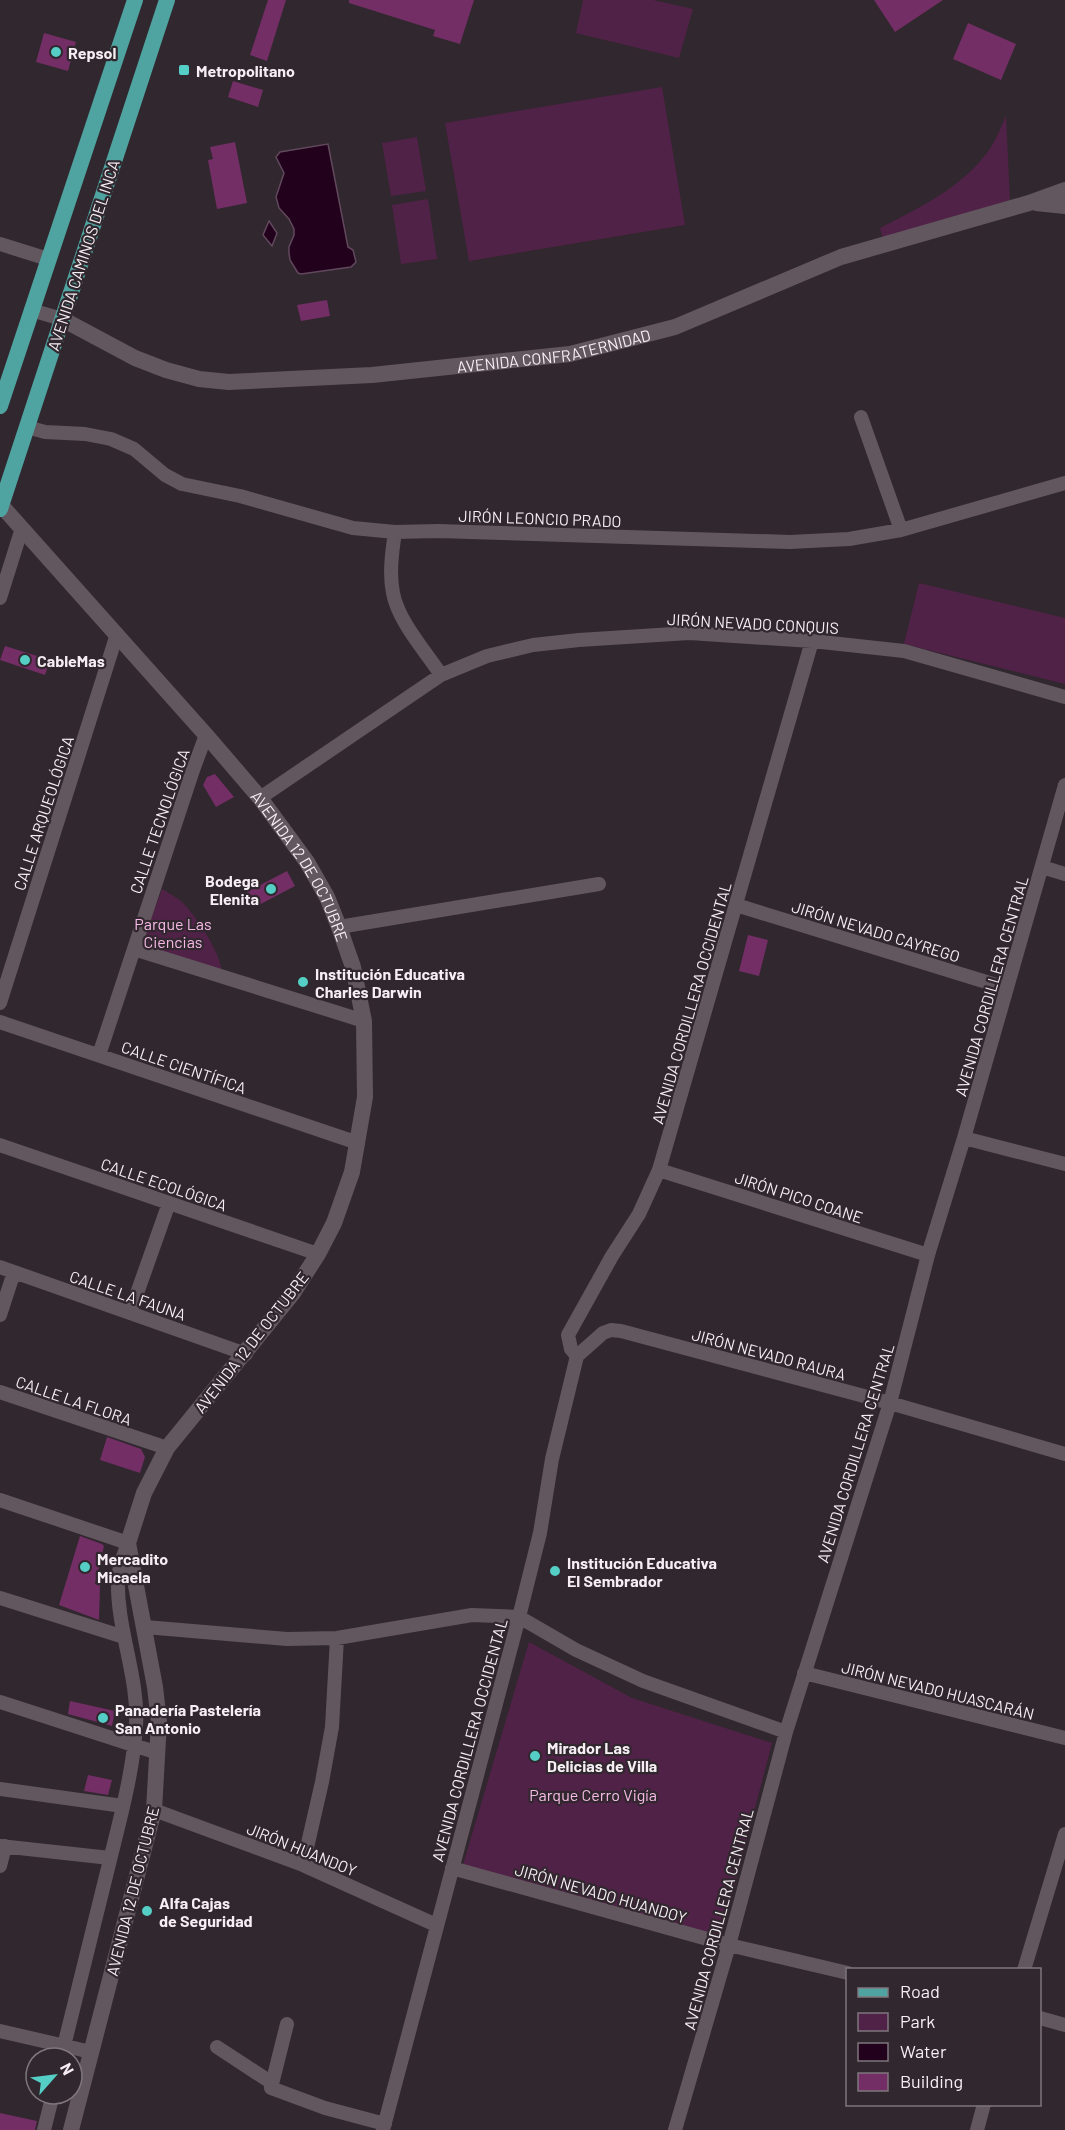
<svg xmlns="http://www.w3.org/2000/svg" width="1065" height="2130" viewBox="0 0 1065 2130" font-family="Barlow,sans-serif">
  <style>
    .green { fill: #512247 }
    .water { fill: #21011b; stroke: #61485c; stroke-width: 1.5 }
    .building { fill: #732e65 }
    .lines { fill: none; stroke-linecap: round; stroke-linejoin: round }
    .minor { stroke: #62575f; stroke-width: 14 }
    .tertiary { stroke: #62575f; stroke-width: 16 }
    .primary { stroke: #4fa3a0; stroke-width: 16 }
    .poi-dot { fill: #55cec5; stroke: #31272e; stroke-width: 2 }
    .labels { text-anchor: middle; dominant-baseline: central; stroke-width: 4.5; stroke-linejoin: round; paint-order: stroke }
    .poi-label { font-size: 16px; font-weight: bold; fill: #f5eef3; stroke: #31272e; text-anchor: start }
    .street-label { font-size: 16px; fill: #f5eef3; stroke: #31272e }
    .park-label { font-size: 16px; fill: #f8bbe8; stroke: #31272e }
  </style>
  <rect width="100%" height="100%" fill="#31272e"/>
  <path class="green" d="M583,0H653L693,9L679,58L576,33Z
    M662,87L685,225L469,261L445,123Z
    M1006,116L1010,200L883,239L880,228C919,208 963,187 989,150C996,140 1001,127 1006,116Z
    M417,137L426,191L391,196L382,143Z
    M428,199L437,259L401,264L392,205Z
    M919,583L1065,618V684L904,644Z
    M162,889C169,893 176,897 182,902C197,917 219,950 222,971L145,947L144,939Z
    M529,1642L632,1698L772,1743L721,1938L463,1865Z"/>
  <path class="water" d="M328,144L348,247L353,250L356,262L351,267L301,274L298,273L290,260L289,253V247L294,235V229L289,219L279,208L276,197L284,173L276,157L280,152Z
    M269,221L277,233L272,246L263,235Z"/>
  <path class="building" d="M268,0H286L267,61L250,55Z
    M349,0H474L460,44L433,36L435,30L349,3Z
    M874,0H943L895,32Z
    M968,23L1016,44L1001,80L953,59Z
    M44,33L76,42L68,71L36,62Z
    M233,81L263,90L258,107L228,97Z
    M235,142L247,203L217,209L208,160L213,159L210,147Z
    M327,300L330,316L301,321L297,305Z
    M5,646L50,660L45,675L0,660Z
    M215,774L234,797L216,807L203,785L207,777Z
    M287,871L295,886L255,907L247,892Z
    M748,935L768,940L759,976L739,971Z
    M107,1437L141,1449L145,1457L140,1473L100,1460Z
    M80,1536L102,1544L104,1546L95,1584L100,1585L99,1620L59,1605Z
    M70,1701L115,1711L112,1726L68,1714Z
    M88,1775L112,1780L108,1795L84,1791Z
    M0,2113L37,2121L35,2130H0Z"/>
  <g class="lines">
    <path class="minor" d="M0,244L48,259
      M31,310L62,319
      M861,417L901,530
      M27,427L45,432L85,434L111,439L134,449L165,475L182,484L240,496L353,528L395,532L438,531L790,542L849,539L901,530L1065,483
      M395,532C392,552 389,574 393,593C398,621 426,652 441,675
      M0,598L22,528
      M260,798L441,675L487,656L533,645L579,640L689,633L812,641L904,651L1065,697
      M1042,867L1065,874
      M736,905L1006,988
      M339,927L599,884
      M134,949L364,1021
      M0,1003L117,634
      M0,1022L358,1143
      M99,1055L193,770L206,735
      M964,1138L1065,1164
      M0,1145L318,1254
      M659,1170L928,1255
      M0,1267L246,1354
      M130,1313L169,1203
      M0,1315L14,1272
      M577,1356L571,1349L568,1335L612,1256L639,1214L659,1170L812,641
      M0,1392L167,1448
      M0,1500L128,1543C124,1554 119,1566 118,1578C116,1628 139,1676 136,1726C133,1773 120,1819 109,1864C93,1929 77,1993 61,2058
      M0,1598L124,1637
      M145,1627L287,1639L337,1638L472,1615L519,1617L576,1650L643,1681L786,1732
      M804,1673L1065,1738
      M0,1702L158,1753
      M0,1789L123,1806
      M154,1810L303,1865L436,1925
      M0,1846L110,1858
      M303,1865L322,1782L332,1727L337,1638
      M0,1866L5,1846
      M452,1868L729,1945L848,1973
      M1024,1970L1065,1834
      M1040,2018L1065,2025
      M287,2024L271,2088L325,2108L385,2124
      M0,2031L91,2052
      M217,2047L272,2083
      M44,2130L53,2094
      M383,2130L519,1617L540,1533L552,1459L577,1356L603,1333L611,1330L621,1331L890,1403L1065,1454
      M675,2130L729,1945L786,1732L890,1403L928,1255L964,1138L1065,785
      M977,2130L984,2104"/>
    <g class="tertiary">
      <path d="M1036,203L1065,206"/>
      <path id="s1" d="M62,319L135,358L166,370L199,379L229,382L372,375L570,354L675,327L841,257L1029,203L1065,190"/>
      <path id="s2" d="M0,504L206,735L260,798L285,832L307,862L327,897L339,927L353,967L364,1021L365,1097L352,1172L334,1223L318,1254L293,1293L167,1448L144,1493L128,1543L155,1687L159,1722L154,1810L71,2130"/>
    </g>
    <path class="primary" d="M0,406L135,0
      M0,509L167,0"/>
  </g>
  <g class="poi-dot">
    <circle cx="56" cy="52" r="6"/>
    <rect x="178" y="64" width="12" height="12" rx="3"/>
    <circle cx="25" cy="660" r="6"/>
    <circle cx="271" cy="889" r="6"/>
    <circle cx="303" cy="982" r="6"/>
    <circle cx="85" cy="1567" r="6"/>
    <circle cx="555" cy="1571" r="6"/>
    <circle cx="103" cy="1718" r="6"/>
    <circle cx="535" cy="1756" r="6"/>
    <circle cx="147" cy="1911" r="6"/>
  </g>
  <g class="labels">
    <g class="poi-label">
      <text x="68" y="52">Repsol</text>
      <text x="196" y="70">Metropolitano</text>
      <text x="37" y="660">CableMas</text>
      <text x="259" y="880" text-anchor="end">Bodega<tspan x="259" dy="18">Elenita</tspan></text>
      <text x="315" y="973">Institución Educativa<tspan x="315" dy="18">Charles Darwin</tspan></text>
      <text x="97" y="1558">Mercadito<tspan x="97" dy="18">Micaela</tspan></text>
      <text x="567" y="1562">Institución Educativa<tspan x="567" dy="18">El Sembrador</tspan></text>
      <text x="115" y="1709">Panadería Pastelería<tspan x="115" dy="18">San Antonio</tspan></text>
      <text x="547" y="1747">Mirador Las<tspan x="547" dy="18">Delicias de Villa</tspan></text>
      <text x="159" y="1902">Alfa Cajas<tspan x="159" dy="18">de Seguridad</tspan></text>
    </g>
    <g class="street-label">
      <text transform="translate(83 255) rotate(-72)">AVENIDA CAMINOS DEL INCA</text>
      <text stroke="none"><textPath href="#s1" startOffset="507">AVENIDA CONFRATERNIDAD</textPath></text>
      <text transform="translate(540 518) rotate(2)">JIRÓN LEONCIO PRADO</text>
      <text transform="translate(753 623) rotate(3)">JIRÓN NEVADO CONQUIS</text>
      <text transform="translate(43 813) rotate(-72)">CALLE ARQUEOLÓGICA</text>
      <text transform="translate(159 821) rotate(-71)">CALLE TECNOLÓGICA</text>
      <text stroke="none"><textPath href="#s2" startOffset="472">AVENIDA 12 DE OCTUBRE</textPath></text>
      <text transform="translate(876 931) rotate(17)">JIRÓN NEVADO CAYREGO</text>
      <text transform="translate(991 986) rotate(-74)">AVENIDA CORDILLERA CENTRAL</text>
      <text transform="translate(691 1003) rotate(-74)">AVENIDA CORDILLERA OCCIDENTAL</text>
      <text transform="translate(184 1067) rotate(19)">CALLE CIENTÍFICA</text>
      <text transform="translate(164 1184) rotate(19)">CALLE ECOLÓGICA</text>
      <text transform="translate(799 1197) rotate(18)">JIRÓN PICO COANE</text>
      <text transform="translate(128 1295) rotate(19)">CALLE LA FAUNA</text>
      <text transform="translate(251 1342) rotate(-52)">AVENIDA 12 DE OCTUBRE</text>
      <text transform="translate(769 1354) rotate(15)">JIRÓN NEVADO RAURA</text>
      <text transform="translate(74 1400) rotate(19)">CALLE LA FLORA</text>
      <text transform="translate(855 1453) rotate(-73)">AVENIDA CORDILLERA CENTRAL</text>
      <text transform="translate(938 1690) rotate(14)">JIRÓN NEVADO HUASCARÁN</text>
      <text transform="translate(469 1740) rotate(-75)">AVENIDA CORDILLERA OCCIDENTAL</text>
      <text transform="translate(302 1849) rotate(22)">JIRÓN HUANDOY</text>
      <text transform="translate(132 1891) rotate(-76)">AVENIDA 12 DE OCTUBRE</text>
      <text transform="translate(601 1893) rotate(16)">JIRÓN NEVADO HUANDOY</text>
      <text transform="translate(718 1919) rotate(-75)">AVENIDA CORDILLERA CENTRAL</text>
    </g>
    <g class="park-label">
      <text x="173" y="923">Parque Las<tspan x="173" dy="18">Ciencias</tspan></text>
      <text x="593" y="1794">Parque Cerro Vigía</text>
    </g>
  </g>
  <rect x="846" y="1968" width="195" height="138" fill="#31272e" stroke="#7f777d" stroke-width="1.5"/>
  <rect x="858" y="1988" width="30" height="9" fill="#4fa3a0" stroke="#7f777d" stroke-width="1.5"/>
  <text x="900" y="1998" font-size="18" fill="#f5eef3">Road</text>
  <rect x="858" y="2013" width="30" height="18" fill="#512247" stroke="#7f777d" stroke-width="1.5"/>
  <text x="900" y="2028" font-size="18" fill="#f5eef3">Park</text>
  <rect x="858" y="2043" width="30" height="18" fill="#21011b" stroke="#7f777d" stroke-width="1.5"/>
  <text x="900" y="2058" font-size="18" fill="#f5eef3">Water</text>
  <rect x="858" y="2073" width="30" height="18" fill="#732e65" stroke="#7f777d" stroke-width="1.5"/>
  <text x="900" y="2088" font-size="18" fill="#f5eef3">Building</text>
  <g transform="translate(54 2076) rotate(62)"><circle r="28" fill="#31272e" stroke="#7f777d" stroke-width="1.5"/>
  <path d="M0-4.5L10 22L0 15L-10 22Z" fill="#55cec5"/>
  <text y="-9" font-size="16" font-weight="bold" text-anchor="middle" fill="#f5eef3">N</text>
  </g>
</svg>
